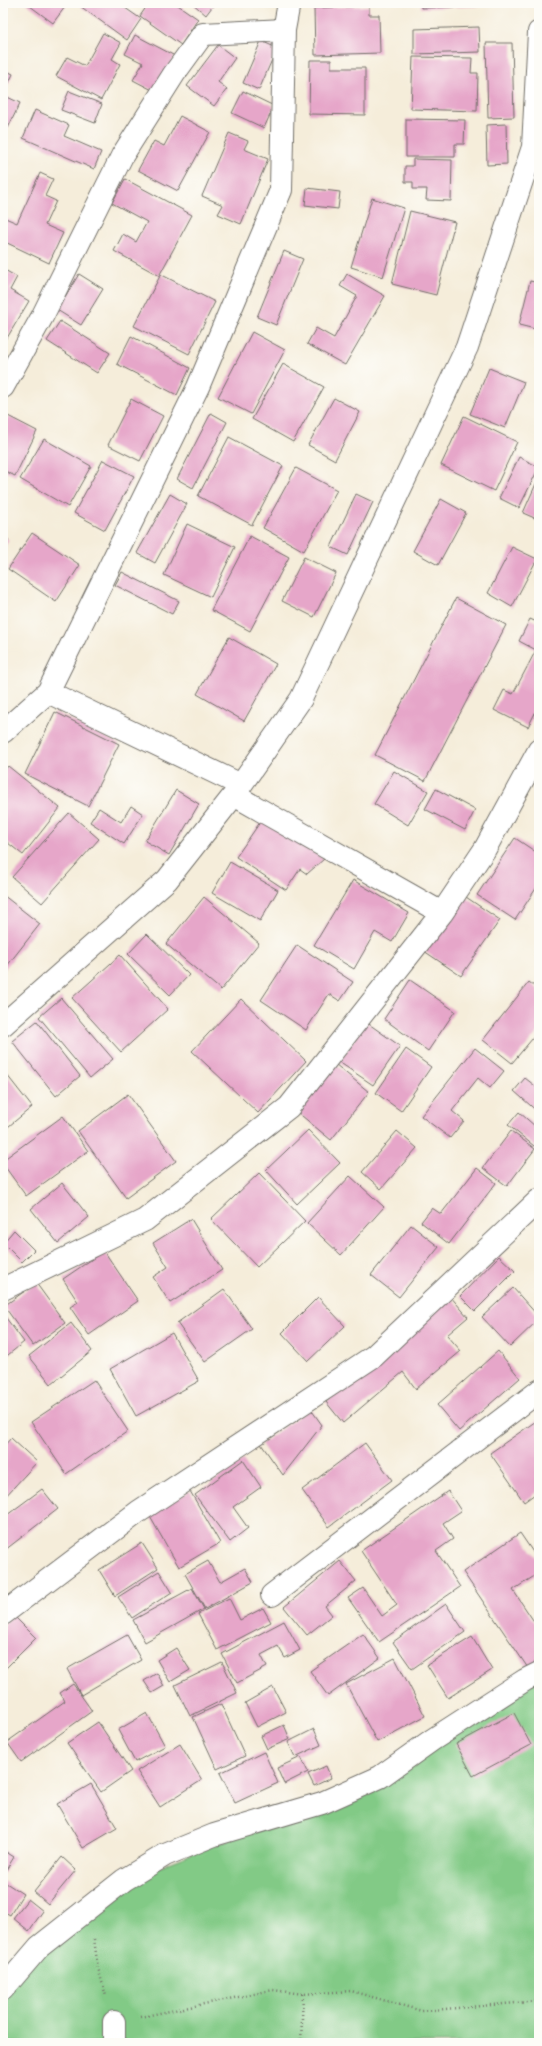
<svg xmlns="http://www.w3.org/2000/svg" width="542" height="2046" viewBox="0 0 542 2046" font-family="Sriracha,sans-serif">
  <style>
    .green { fill: #82ca86; stroke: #567a58 }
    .building { fill: #e6a6c9 }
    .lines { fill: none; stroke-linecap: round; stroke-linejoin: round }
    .minor-casing { stroke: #726f68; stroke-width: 24 }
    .path { stroke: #726f68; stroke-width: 2.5; stroke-dasharray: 1 3; stroke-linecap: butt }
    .minor { stroke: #fff; stroke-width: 22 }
  </style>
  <rect width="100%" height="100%" fill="#fdfcf7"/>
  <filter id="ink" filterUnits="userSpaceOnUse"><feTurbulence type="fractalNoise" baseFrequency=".025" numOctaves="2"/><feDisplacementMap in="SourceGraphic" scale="8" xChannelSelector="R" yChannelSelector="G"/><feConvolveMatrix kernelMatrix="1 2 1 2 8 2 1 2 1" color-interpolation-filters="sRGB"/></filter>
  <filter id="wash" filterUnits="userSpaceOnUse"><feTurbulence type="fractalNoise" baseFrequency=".012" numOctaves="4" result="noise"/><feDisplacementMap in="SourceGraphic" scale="16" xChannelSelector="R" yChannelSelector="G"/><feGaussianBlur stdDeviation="0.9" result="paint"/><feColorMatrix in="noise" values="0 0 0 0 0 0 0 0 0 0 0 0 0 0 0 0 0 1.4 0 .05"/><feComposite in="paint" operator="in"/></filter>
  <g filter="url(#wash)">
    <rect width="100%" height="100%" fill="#f5edda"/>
    <path class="green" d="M539,1673V2043H3V1989L124,1880L322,1803Z"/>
    <g id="blocks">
      <path class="building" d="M26,3H68L53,23Z
        M82,3H118L141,19L127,40L80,6Z
        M149,3H175L198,19L181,45L140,16Z
        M192,3H215L206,15Z
        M421,3H482V6L421,8Z
        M369,6V15H379L380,53L315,55L314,8Z
        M479,27L480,52L414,54V29Z
        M103,33L121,43L112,59L120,64L101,100L56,76L67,57L85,66Z
        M135,35L175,56L156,92L133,80L143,63L125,54Z
        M261,41L277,48L259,90L243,83Z
        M486,43H512L514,117L488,118Z
        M218,45L235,58L218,82L227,89L214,106L187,86Z
        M413,57L472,58L471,73H478L477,111L411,109Z
        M310,60H331V68H365V115L309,114Z
        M3,69L13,74L3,95L20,103L8,128L3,126Z
        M69,91L102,104L95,123L61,110Z
        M243,91L274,106L264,128L232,113Z
        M35,110L69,125L64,136L101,152L94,169L23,138Z
        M180,116L210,132L178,191L138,170L154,141L164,146Z
        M406,119L465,120L464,144H455V157H406Z
        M506,124L507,164L487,165L486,125Z
        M229,133L248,141L244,149L268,159L241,224L218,214L223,205L202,196Z
        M413,159L452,160L451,201L426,200L427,189H413V182H405V166H413Z
        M40,173L53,179L45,196L56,201L45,225L63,233L49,263L3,241V217L17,223Z
        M125,179L192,215L160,274L215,302L189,354L134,326L160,276L114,251L123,234L136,242L147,222L112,203Z
        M307,188L340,192L338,209L305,205Z
        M372,198L404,208L383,277L351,267Z
        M410,211L455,222L436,295L392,284Z
        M284,251L303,259L276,325L257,317Z
        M3,269L17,277L10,290L29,301L7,338L3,336Z
        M79,274L103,289L81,325L57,310Z
        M347,274L385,296L345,365L307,344L316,328L334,338L357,296L340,286Z
        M530,281L539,283V330L519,325Z
        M60,321L110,353L97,373L47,341Z
        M252,332L285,350L251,414L218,397Z
        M131,336L190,368L177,395L117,364Z
        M283,364L324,387L293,442L252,419Z
        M489,368L524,382L505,428L470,414Z
        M334,398L360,412L335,460L308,445Z
        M131,399L163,416L140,461L108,445Z
        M211,413L227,422L193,488L177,479Z
        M8,416L37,431L15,476L3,470V427Z
        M464,416L517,442L494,491L441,465Z
        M229,437L283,466L252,525L198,496Z
        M44,439L91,466L68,507L20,479Z
        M519,457L539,467L519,508L499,498Z
        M103,460L134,476L105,530L74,513Z
        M296,468L337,490L304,551L263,528Z
        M539,477V520L523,513Z
        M170,494L187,504L155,563L137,553Z
        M356,494L373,502L348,555L331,547Z
        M441,499L466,513L438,565L413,551Z
        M187,524L235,547L211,597L164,575Z
        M32,533L80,565L56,602L8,569Z
        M3,536L9,540L3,549Z
        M250,536L289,557L250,631L211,610Z
        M512,547L537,559L512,607L488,593Z
        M304,557L336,573L314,617L282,601Z
        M122,572L179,601L172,614L115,585Z
        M456,598L506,625L425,781L375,755Z
        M530,619L539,623V705L528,727L494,710L504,690L513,694L536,650L519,641Z
        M229,637L276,664L244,721L197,694Z
        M55,712L119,744L88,806L25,774Z
        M8,766L60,808L23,855L3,839V772Z
        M394,771L428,791L408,825L374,804Z
        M436,789L475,810L465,830L425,809Z
        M176,790L199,804L169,855L145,841Z
        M131,806L143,814L124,844L90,822L99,808L121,822Z
        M69,813L99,839L42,903L12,877Z
        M263,818L324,859L307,874L300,869L286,890L236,857Z
        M515,838L539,854V884L515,920L477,895Z
        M230,862L278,890L260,921L212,893Z
        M353,880L409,913L392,942L375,932L354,969L314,945Z
        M3,895L40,924L3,971Z
        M463,895L500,920L461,976L424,951Z
        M204,897L259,943L221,990L166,944Z
        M147,934L189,975L170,995L128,954Z
        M297,945L353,982L340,1001L329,994L306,1030L261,1000Z
        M120,955L168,1009L121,1052L72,998Z
        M410,980L455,1011L428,1051L384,1019Z
        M529,982L539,990V1033L538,1032L512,1063L483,1040Z
        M61,998L113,1059L90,1078L39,1017Z
        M241,999L306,1061L258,1113L192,1051Z
        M37,1021L80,1076L56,1096L12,1041Z
        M366,1022L400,1046L373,1085L339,1062Z
        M475,1048L504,1071L490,1088L478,1078L452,1111L464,1121L450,1138L421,1116Z
        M406,1049L431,1067L401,1111L376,1093Z
        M335,1064L369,1092L331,1140L296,1111Z
        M3,1070L32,1107L3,1131Z
        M525,1078L539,1089V1113L514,1091Z
        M128,1094L176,1161L126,1198L78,1131Z
        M519,1112L536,1127L539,1123V1150L508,1125Z
        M63,1116L88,1151L26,1196L3,1164V1160Z
        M308,1130L340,1163L297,1204L266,1170Z
        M397,1131L417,1148L381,1189L362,1172Z
        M511,1131L535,1149L507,1186L483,1168Z
        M477,1168L496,1183L449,1244L421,1222L432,1208L441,1214Z
        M259,1173L305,1221L257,1267L211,1219Z
        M350,1176L384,1207L341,1255L307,1223Z
        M62,1183L89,1217L58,1243L31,1209Z
        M191,1219L222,1270L170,1303L153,1277L168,1267L153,1243Z
        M411,1225L439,1247L399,1297L371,1275Z
        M14,1230L34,1250L22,1262L3,1243Z
        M104,1251L138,1301L89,1335L70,1307L78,1302L63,1279Z
        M499,1256L515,1271L475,1311L460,1296Z
        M36,1283L65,1323L33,1346L4,1306Z
        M513,1288L539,1317V1319L510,1347L482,1317Z
        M224,1289L252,1329L205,1362L177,1323Z
        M450,1296L468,1317L447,1335L461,1351L416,1389L403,1372L343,1423L326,1402Z
        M318,1297L345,1326L308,1361L282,1333Z
        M3,1314L24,1342L3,1359Z
        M71,1323L92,1351L51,1384L29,1356Z
        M172,1333L199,1381L136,1416L110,1369Z
        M498,1351L520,1378L459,1431L437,1405Z
        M94,1380L128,1431L66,1474L31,1422Z
        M310,1408L322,1425L283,1475L261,1444Z
        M539,1419V1491L524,1502L490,1453Z
        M11,1438L37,1462L3,1499V1447Z
        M365,1443L392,1480L329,1527L302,1490Z
        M243,1460L261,1487L233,1507L248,1528L230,1542L195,1495Z
        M42,1489L58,1509L5,1550L3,1548V1518Z
        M190,1491L220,1543L179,1567L149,1515Z
        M448,1491L461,1511L443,1523L453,1539L436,1551L460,1587L379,1642L348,1598L363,1588L382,1616L397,1605L361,1551Z
        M520,1533L539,1561V1573L513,1590L539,1629V1665L530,1671L463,1572Z
        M142,1543L158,1568L115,1596L99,1570Z
        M208,1561L220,1582L245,1568L253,1582L205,1609L185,1574Z
        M340,1561L356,1581L325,1606L332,1615L307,1635L284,1607Z
        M159,1571L172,1592L132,1618L118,1597Z
        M192,1588L204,1609L145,1642L133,1620Z
        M229,1598L240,1620L263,1608L271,1622L217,1650L198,1614Z
        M446,1604L465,1632L412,1669L393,1642Z
        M13,1615L36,1638L3,1671V1625Z
        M284,1621L300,1650L285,1658L278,1646L261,1655L267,1667L237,1683L222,1654Z
        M363,1634L380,1658L328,1696L310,1671Z
        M127,1635L141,1660L81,1695L67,1669Z
        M472,1637L492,1670L448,1698L427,1665Z
        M176,1648L190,1670L170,1682L157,1660Z
        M395,1658L425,1716L377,1742L346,1684Z
        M222,1662L237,1693L190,1716L175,1685Z
        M157,1673L164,1686L152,1693L144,1681Z
        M73,1684L92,1711L21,1762L7,1742L65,1701L60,1693Z
        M273,1687L286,1712L257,1727L245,1703Z
        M221,1704L245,1756L217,1769L193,1717Z
        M147,1713L165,1746L135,1762L118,1730Z
        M514,1713L531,1745L473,1776L456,1744Z
        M98,1722L131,1771L101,1792L67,1743Z
        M284,1725L290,1739L267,1749L261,1736Z
        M314,1729L321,1745L295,1757L288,1742Z
        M180,1744L202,1780L160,1807L137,1771Z
        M264,1752L278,1783L235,1803L220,1773Z
        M301,1757L308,1772L284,1784L277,1768Z
        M326,1766L331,1778L314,1786L308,1774Z
        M91,1784L117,1828L83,1848L57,1804Z
        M3,1850L14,1857L3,1875Z
        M62,1857L76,1870L48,1904L34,1892Z
        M3,1881L23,1894L10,1915L3,1911Z
        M28,1899L43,1911L29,1931L13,1918Z"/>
    </g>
  </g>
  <g filter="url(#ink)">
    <use href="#blocks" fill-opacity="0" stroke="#726f68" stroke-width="1"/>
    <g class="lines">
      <defs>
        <path id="minor" d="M3,387L42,317L122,156L174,74L203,34L284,30
          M48,692L241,785
          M3,732L48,692L198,387L281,190L284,30L289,3
          M234,795L442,913
          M3,1025L167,880L234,795L301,699L467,347L533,147L539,32
          M3,1289L145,1220L289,1107L442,913L485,849L539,750
          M272,1595L539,1391
          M3,1614L138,1512L374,1356L539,1200
          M3,1989L39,1947L124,1880L165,1855L214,1835L322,1803L380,1777L432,1740L525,1680L539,1673
          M114,2043V2022"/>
      </defs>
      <use href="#minor" class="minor-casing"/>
      <path class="path" d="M94,1939L98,1968L106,1996
        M140,2017L273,1990L303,1994L351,1991L422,2011L539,2001
        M301,2043L303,1994"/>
      <use href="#minor" class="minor"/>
    </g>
  </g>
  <rect width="542" height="2046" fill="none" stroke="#fdfcf7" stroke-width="16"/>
</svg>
